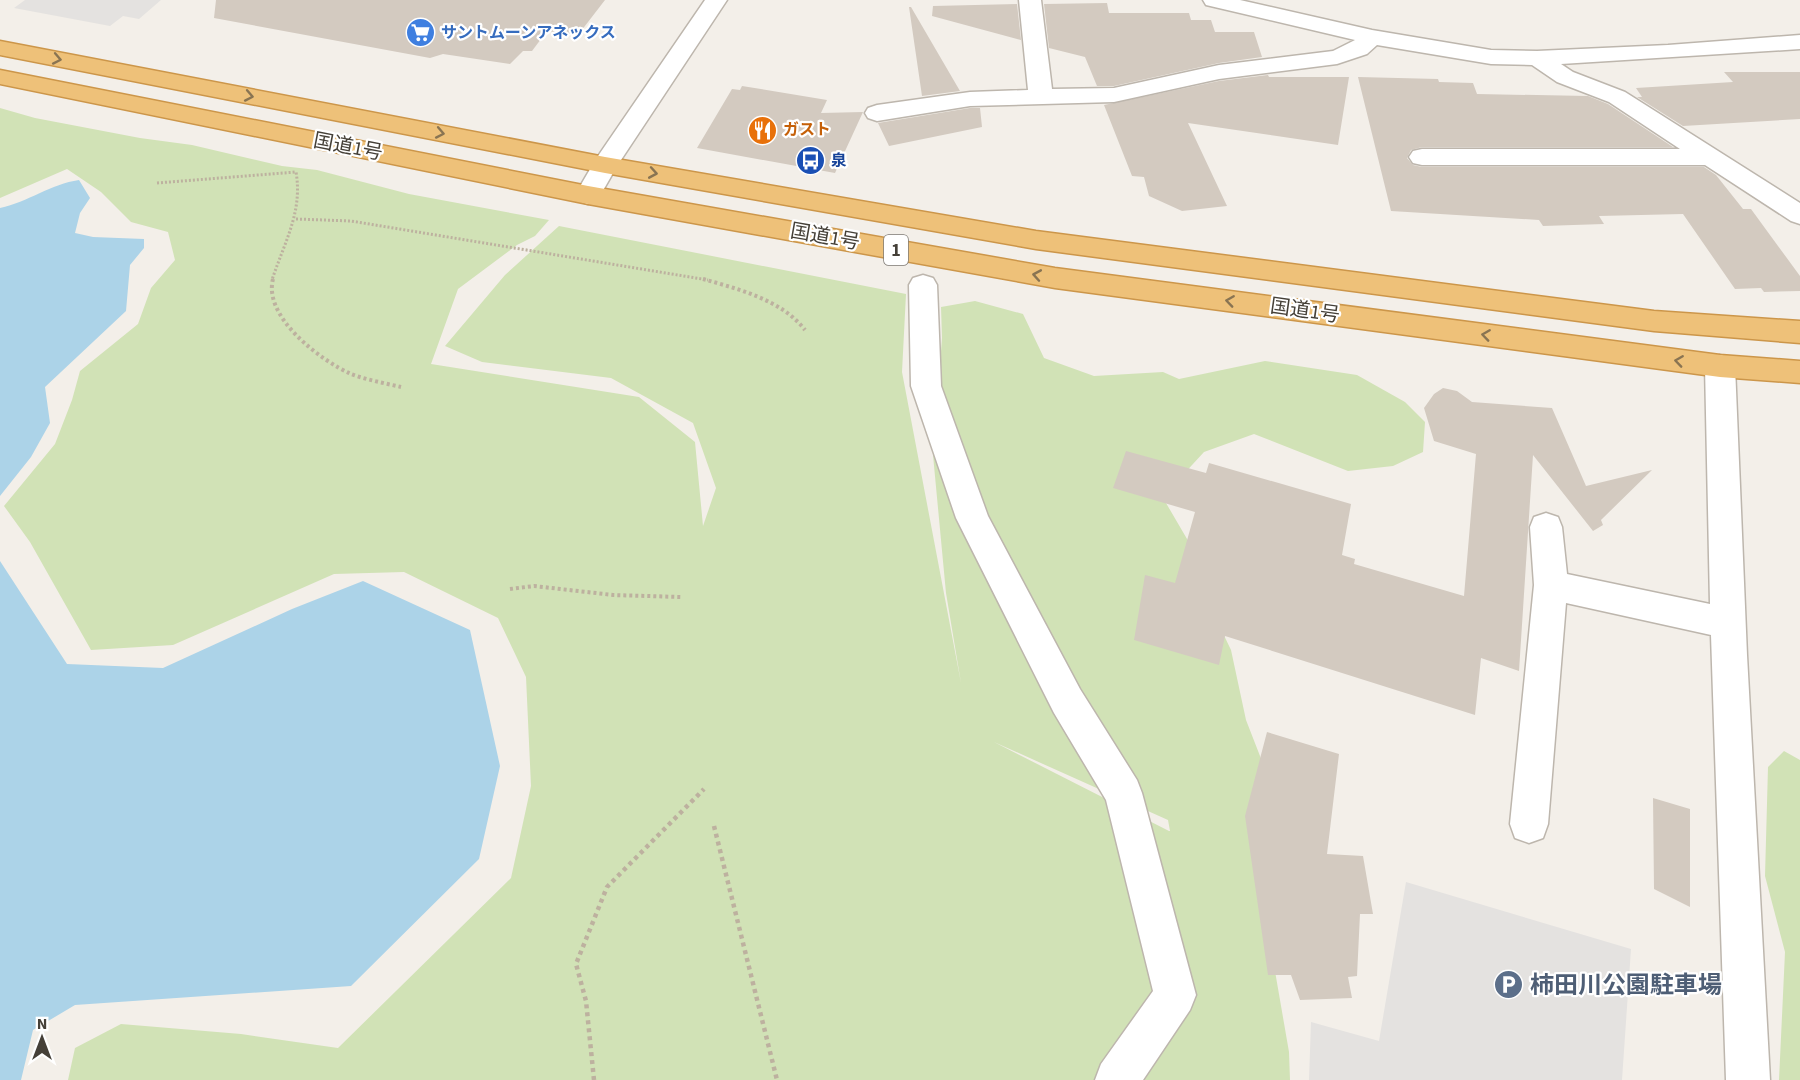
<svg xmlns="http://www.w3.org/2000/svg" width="1800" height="1080" viewBox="0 0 1800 1080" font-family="'Source Sans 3','Noto Sans JP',sans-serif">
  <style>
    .green { fill: #d1e2b6; fill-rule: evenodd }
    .parking { fill: #e4e2e0 }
    .water { fill: #acd3e8 }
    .building { fill: #d3cac0 }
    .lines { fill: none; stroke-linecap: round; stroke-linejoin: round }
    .minor-casing { stroke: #bdb6ad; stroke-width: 3 }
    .highway-casing { stroke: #cc964a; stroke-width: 3 }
    .path-far2 { stroke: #bdb19f; stroke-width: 3; stroke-dasharray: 2 2; stroke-linecap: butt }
    .path-far1 { stroke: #bdb19f; stroke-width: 4; stroke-dasharray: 3 3; stroke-linecap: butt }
    .path { stroke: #bdb19f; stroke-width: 4.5; stroke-dasharray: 4 4; stroke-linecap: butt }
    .minor { fill: #fff; fill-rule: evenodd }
    .highway { fill: #eec179; fill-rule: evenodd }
    .oneway { stroke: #897452 }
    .labels { text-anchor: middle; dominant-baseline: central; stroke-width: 4.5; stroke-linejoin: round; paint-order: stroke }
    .far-shop-label { font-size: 16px; font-weight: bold; fill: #366cbe; stroke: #fff; text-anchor: start }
    .far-food-label { font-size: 16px; font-weight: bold; fill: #c56008; stroke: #fff; text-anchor: start }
    .far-transit-label { font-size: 16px; font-weight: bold; fill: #164399; stroke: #fff; text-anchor: start }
    .shield { fill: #fff; stroke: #7d7974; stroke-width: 1.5 }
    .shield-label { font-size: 18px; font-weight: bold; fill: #454038 }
    .street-label { font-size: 20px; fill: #454038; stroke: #fff }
    .near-service-label { font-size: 24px; font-weight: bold; fill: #4e5e75; stroke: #fff; text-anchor: start }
  </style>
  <rect width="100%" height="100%" fill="#f3efe9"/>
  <path class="green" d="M0,108L35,118L140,138L192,145L282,166L317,170L409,194L549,220L535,236L517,245L458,289L431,364L639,397L695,442L703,526L716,488L693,423L611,378L482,362L445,346L505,275L559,226L906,294L902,372L961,683L946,593L933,455L942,338L941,307L975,301L1023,314L1044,358L1094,376L1163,372L1179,379L1265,361L1357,375L1405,402L1425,422L1423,452L1393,466L1348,471L1254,434L1204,452L1181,477L1166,503L1204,568L1206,598L1231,650L1246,720L1274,792L1271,948L1289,1052L1290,1080H68L75,1048L121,1024L241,1034L338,1048L511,878L531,786L526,677L498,618L404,572L334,574L173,645L91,650L30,542L4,506L55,444L72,400L80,371L138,324L151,288L175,260L168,232L131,222L101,192L67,169L0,198ZM994,742L1168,820L1170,831H1169Z
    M1784,751L1800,760V1080H1779L1785,952L1765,876L1768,767Z"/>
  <path class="parking" d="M25,0H161L139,19L123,16L110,26L14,8Z
    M1406,882L1631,949L1622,1080H1309L1311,1022L1379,1041Z"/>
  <path class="water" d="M79,180L90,198L80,213L75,233L93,237L144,239V248L130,265L126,311L45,387L50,423L31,457L0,496V208C28,202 51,184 79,180Z
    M0,561L67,664L163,668L292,609L363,581L470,630L500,766L479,859L351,986L75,1005L33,1030L21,1080H0Z"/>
  <path class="building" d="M216,0H605L578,35L547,31L532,51H523L510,64L443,54L430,58L214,18Z
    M1107,3L1109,13H1189L1191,20H1211L1215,32H1254L1262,57L1219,63L1114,86H1097L1085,57L1049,48L1044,4Z
    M1017,4L1021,40L932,16L933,6Z
    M909,7H911L960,91L922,96Z
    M1724,72H1800V119L1683,126L1637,97H1642L1636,88L1733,82Z
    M1268,75L1269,77H1349L1338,145L1188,123L1227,206L1182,211L1149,196L1144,177L1132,176L1104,105L1219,81Z
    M1358,77L1438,79L1439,82L1473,83L1477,94L1588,96L1608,104L1673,147H1422L1411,150L1407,158L1413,165L1422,167H1704L1716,175L1743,209H1751L1800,276V291L1764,292L1761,288L1735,289L1683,214L1599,216L1604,224L1543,226L1539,220L1391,211Z
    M742,86L827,100L821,113L863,112L835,173L697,148L732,89L740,90Z
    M970,108H980L982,127L889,146L878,123Z
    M1443,388L1457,391L1472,402L1552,408L1586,486L1652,470L1601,520L1603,525L1593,531L1533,455L1519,671L1481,658L1475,715L1225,636L1219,665L1134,640L1145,575L1175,583L1195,512L1113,488L1126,451L1206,473L1209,463L1351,504L1342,555L1355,559L1354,564L1464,596L1476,454L1434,441L1424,408L1434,394Z
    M1267,732L1339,754L1327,854L1363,856L1373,914H1360L1357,976L1348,977L1352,998L1300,1000L1291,975H1268L1245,816Z
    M1653,798L1690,809V907L1654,889Z"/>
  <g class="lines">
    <defs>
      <path id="minor" d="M705,0H727L617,166L597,201L588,204L579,201L575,195L596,159Z
        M1019,0H1041L1052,89L1114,88L1219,65L1333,51L1355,40L1206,5L1203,0H1240L1372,30L1491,50L1537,51L1668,45L1800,35V49L1561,64L1573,72L1625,92L1800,203V224L1791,221L1705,165H1422L1413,163L1409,157L1413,151L1422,149H1680L1609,102L1557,82L1532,65L1491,64L1377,45L1367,54L1337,64L1219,79L1114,102L970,106L877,121L868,118L865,113L868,108L877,105L970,92L1028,90Z
        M923,275L933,278L937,285L941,386L988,516L1080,689L1137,780L1142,793L1196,995L1190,1010L1143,1080H1095L1101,1064L1153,991L1106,800L1054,713L956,518L911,386L909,285L913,278Z
        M1720,355L1730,358L1735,366L1747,655L1770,1080H1726L1711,635L1566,603L1548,824L1543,838L1529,843L1515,838L1510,824L1534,585L1530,527L1534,517L1546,513L1558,517L1562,527L1567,574L1710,604L1705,366L1710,358Z"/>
      <path id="highway" d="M0,41L605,157L1036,231L1654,311L1800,321V343L1654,331L1036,249L605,173L0,55Z
        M0,70L588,186L1055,268L1720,355L1800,361V383L1720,377L1055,288L588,204L0,84Z"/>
    </defs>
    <use href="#minor" class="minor-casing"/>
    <use href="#highway" class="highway-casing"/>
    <path class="path-far2" d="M157,183L296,172C303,212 284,243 272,280
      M296,219L351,221L708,280"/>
    <path class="path-far1" d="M273,279C263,317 320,360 351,374C367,380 384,383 401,387
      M703,279C738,289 782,300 805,330
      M510,589L534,586L613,595L681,597"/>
    <path class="path" d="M714,826L777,1080
      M594,1080L586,1001L576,964L607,887L704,789"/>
    <use href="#minor" class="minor"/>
    <use href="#highway" class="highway"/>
  </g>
  <defs><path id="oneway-chevron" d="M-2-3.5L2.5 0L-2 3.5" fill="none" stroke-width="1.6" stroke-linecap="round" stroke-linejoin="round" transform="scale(1.5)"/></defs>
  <g class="oneway">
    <use href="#oneway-chevron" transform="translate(57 59) rotate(11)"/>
    <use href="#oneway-chevron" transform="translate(249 96) rotate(11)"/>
    <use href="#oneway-chevron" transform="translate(440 133) rotate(11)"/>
    <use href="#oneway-chevron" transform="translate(653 173) rotate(10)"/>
    <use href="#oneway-chevron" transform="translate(1037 275) rotate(-170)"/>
    <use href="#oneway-chevron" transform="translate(1230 301) rotate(-172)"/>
    <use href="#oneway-chevron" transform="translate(1486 335) rotate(-172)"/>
    <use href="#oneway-chevron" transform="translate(1679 361) rotate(-172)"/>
  </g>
  <defs>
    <symbol id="supermarket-disc" viewBox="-11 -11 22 22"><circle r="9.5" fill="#3f7fe0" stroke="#fff"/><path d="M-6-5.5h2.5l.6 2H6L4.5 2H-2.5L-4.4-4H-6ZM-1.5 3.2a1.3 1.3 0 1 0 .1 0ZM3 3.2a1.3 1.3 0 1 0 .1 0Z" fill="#fff"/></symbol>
    <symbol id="restaurant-disc" viewBox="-11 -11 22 22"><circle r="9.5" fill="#e8710a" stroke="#fff"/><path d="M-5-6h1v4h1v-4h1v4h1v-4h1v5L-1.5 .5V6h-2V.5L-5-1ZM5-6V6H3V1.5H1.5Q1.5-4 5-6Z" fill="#fff"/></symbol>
    <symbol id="bus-disc" viewBox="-11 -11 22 22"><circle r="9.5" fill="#1a4fb4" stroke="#fff"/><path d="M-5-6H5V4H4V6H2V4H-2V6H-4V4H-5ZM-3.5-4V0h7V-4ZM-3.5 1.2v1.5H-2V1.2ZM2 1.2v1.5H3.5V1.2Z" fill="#fff"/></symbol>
    <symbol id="parking-disc" viewBox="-11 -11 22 22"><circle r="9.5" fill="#5c6f8a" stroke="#fff"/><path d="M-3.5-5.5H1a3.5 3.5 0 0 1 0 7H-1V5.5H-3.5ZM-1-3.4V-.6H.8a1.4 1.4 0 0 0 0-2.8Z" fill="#fff"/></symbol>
  </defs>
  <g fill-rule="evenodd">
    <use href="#supermarket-disc" x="404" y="16" width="33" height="33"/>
    <use href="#restaurant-disc" x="746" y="114" width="33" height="33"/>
    <use href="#bus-disc" x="794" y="144" width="33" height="33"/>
    <use href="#parking-disc" x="1492" y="968" width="33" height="33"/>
  </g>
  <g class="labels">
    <g class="far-shop-label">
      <text x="441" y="33">サントムーンアネックス</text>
    </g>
    <g class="far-food-label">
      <text x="783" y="130">ガスト</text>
    </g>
    <g class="far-transit-label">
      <text x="831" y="161">泉</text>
    </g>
    <rect class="shield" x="884" y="235" width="24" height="30" rx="4.5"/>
    <g class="shield-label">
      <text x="896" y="250">1</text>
    </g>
    <g class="street-label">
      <text transform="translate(348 147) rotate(11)">国道1号</text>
      <text transform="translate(825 237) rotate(10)">国道1号</text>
      <text transform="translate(1305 311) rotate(8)">国道1号</text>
    </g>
    <g class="near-service-label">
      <text x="1530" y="985">柿田川公園駐車場</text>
    </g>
  </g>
  <g transform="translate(42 1038)" stroke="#ffffff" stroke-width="4.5" paint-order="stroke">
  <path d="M0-4.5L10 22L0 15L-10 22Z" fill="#454038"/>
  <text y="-9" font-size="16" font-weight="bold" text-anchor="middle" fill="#454038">N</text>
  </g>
</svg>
